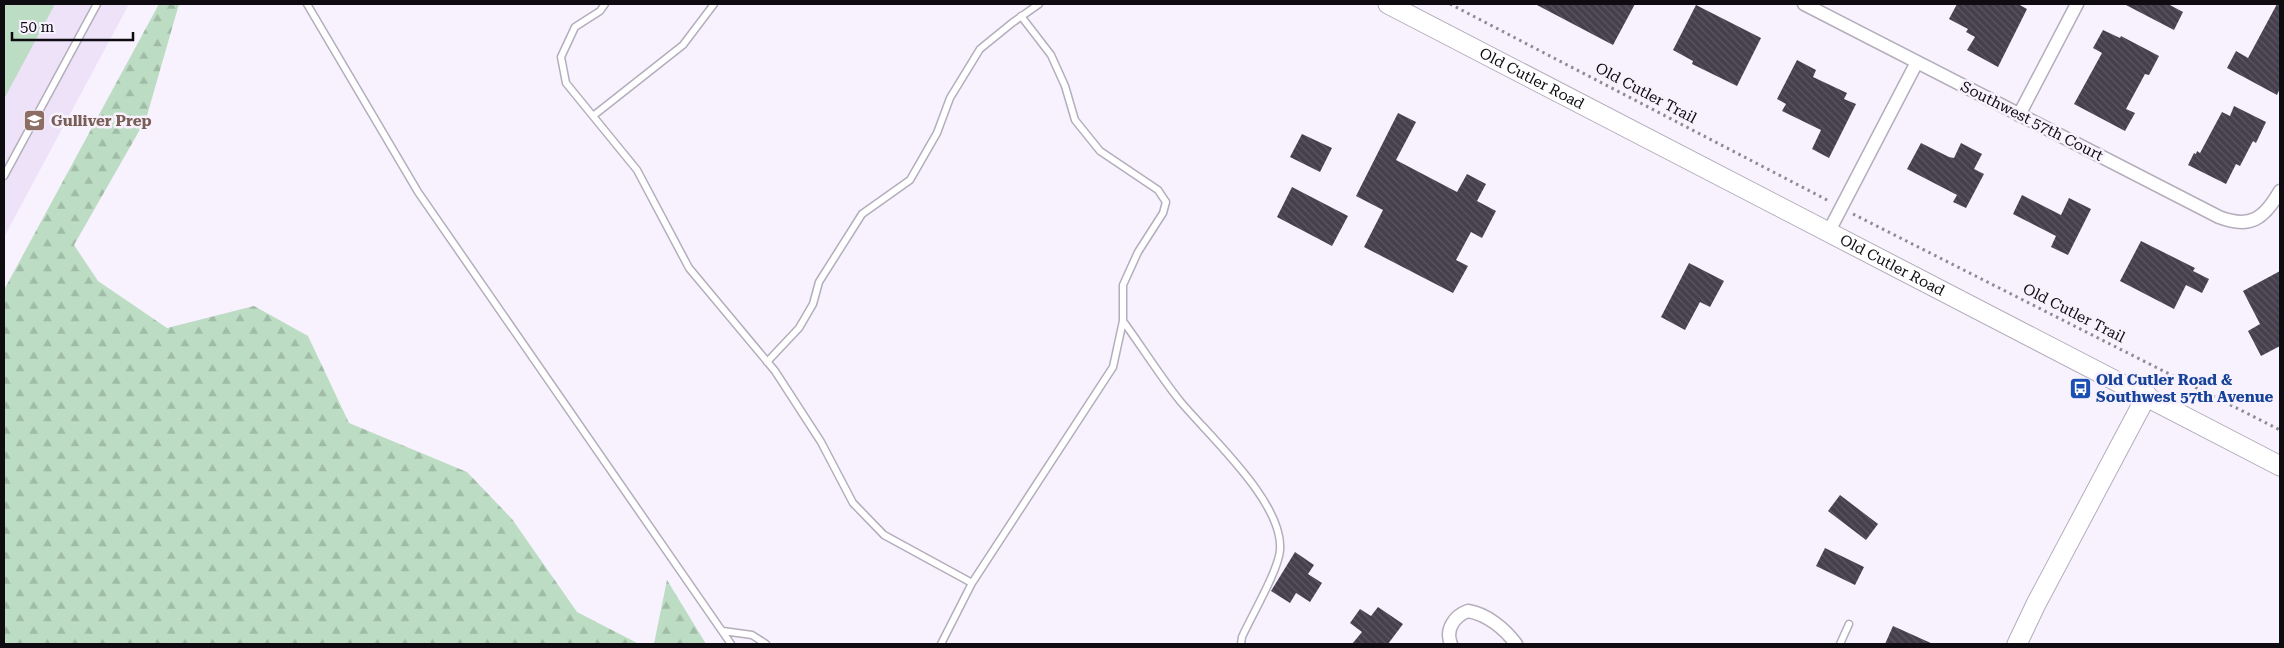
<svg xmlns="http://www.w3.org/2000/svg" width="2284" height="648" viewBox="0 0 2284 648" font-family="'Roboto Serif',serif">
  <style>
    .built { fill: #ede2f8 }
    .grass { fill: #bcdcc3 }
    .forest { fill: url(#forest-firs) }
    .building { fill: url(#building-back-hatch) }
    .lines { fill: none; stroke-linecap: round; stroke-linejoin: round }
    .lane-casing { stroke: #b4adbc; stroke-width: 9 }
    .street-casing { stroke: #b4adbc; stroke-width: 15 }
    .secondary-casing { stroke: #b4adbc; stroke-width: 21 }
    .path { stroke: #8f8b94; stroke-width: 3; stroke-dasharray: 2.5 4; stroke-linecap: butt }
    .lane { stroke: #fff; stroke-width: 6 }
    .street { stroke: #fff; stroke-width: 12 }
    .secondary { stroke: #fff; stroke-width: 19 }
    .labels { text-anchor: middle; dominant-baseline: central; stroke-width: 5; stroke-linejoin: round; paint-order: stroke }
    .street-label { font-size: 15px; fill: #0e0c11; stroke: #f8f1fe }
    .education-label { font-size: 15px; font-weight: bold; fill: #785e54; stroke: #f8f1fe; text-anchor: start }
    .transit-label { font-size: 15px; font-weight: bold; fill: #164399; stroke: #f8f1fe; text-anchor: start }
  </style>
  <defs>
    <pattern id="forest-firs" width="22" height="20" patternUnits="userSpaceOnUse" patternTransform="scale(1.25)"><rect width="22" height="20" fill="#bcdcc3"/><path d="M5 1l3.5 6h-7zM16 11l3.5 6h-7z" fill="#a0bca6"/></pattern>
    <pattern id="building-back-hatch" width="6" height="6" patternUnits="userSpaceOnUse" patternTransform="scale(1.25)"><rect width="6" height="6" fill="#463f4c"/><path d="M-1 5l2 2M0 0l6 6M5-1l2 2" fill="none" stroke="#5d5762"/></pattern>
  </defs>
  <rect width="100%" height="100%" fill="#f8f1fe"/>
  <path class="built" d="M4,4H129L4,237Z"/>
  <path class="grass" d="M4,4H55L4,99Z"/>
  <path class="forest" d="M159,4H179L146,119L74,245L98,281L167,328L254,306L308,336L349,423L467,472L512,519L577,612L639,644H4V290Z
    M667,580L706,644H654Z"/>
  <path class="building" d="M1535,4H1635L1613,45Z
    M1957,4H2018L2027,9L1998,67L1967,50L1975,37L1966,32L1968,29L1949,19Z
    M2124,4H2168L2183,12L2174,30Z
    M2277,4H2280V88L2277,95L2227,68L2236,51L2248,58Z
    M1696,5L1761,38L1737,86L1692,64L1693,61L1673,50Z
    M2103,30L2120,38L2121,36L2159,56L2149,75L2145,74L2126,109L2135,113L2125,131L2074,104L2102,53L2093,48Z
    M1797,60L1816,70L1813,77L1847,93L1844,99L1856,104L1829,158L1812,149L1821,130L1782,111L1786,104L1777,99Z
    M2234,106L2266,122L2256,143L2253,141L2240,166L2236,164L2226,184L2188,165L2194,153L2196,154L2197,151L2200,153L2222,112L2230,116Z
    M1398,113L1416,122L1396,160L1457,192L1467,174L1486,184L1477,201L1496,211L1482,238L1471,232L1456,260L1468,266L1453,293L1364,247L1383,210L1356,196Z
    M1302,134L1332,148L1320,172L1290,157Z
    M1921,143L1949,157L1954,158L1961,143L1982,154L1974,169L1984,174L1966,208L1953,202L1957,195L1907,169Z
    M1292,187L1348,216L1332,246L1277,217Z
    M2022,195L2061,215L2069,198L2091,209L2068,255L2051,247L2056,236L2013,214Z
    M2141,241L2195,268L2193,271L2209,279L2202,293L2186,285L2174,309L2120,281Z
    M1689,263L1724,281L1710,307L1700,302L1685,330L1661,317Z
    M2280,271V346L2261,356L2248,331L2260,324L2243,291Z
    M1840,495L1878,524L1866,540L1828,511Z
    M1825,548L1864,567L1855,585L1816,566Z
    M1295,552L1314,565L1308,574L1322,583L1310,602L1296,593L1290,603L1271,591Z
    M1378,607L1403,624L1388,644H1352L1362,632L1350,623L1360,609L1371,616Z
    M1893,626L1933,644H1885Z"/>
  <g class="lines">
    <defs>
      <path id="lane" d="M307,4L418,192L731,644
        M605,4L600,11L575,27L561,57L566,83L637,170L689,268L775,371L821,442L853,503L884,535L972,583
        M593,116L683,45L714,4
        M4,176L97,4
        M1123,321C1142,347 1160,376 1180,401C1209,436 1284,503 1280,550C1279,569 1251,617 1242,637L1241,644
        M767,362L799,328L813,304L819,282L862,214L910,180L937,133L950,98L980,49L1012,23L1039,4
        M723,631L752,635L766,644
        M941,644L972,583L1113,367L1123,321V285L1138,252L1163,213L1166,202L1158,190L1100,151L1075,120L1065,86L1051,55L1021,16
        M1840,644L1849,624"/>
      <path id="street" d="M1804,4L2219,217C2250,229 2264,219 2280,191
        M2019,115L2077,4
        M1828,233L1917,62
        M1451,644C1445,630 1454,616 1468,611C1487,614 1505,629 1516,644"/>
      <g id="secondary">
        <path id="s1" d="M1388,4L2280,466"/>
        <path d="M2017,644L2036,604L2147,395"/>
      </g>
    </defs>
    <use href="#lane" class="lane-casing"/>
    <use href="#street" class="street-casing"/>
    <use href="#secondary" class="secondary-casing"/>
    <path class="path" d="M1450,4L1829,201
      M1853,214L2280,430"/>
    <use href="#lane" class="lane"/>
    <use href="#street" class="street"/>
    <use href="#secondary" class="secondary"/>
  </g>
  <defs>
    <symbol id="school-square" viewBox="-11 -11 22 22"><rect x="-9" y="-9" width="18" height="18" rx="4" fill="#8d6e63" stroke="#f8f1fe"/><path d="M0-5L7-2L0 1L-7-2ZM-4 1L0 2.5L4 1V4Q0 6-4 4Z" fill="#fff"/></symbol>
    <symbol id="bus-square" viewBox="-11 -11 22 22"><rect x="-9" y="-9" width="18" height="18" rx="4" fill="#1a4fb4" stroke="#f8f1fe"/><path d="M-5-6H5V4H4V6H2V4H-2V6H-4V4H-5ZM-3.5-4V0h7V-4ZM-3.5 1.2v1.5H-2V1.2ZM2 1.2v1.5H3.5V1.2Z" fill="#fff"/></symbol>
  </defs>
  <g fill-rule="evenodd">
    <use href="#school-square" x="22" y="108" width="25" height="25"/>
    <use href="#bus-square" x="2068" y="376" width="25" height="25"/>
  </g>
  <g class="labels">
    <g class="street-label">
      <text stroke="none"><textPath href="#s1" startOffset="162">Old Cutler Road</textPath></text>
      <text transform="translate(1646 93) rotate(28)">Old Cutler Trail</text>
      <text transform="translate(2032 121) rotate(27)">Southwest 57th Court</text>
      <text stroke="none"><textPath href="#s1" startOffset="568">Old Cutler Road</textPath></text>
      <text transform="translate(2074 313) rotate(27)">Old Cutler Trail</text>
    </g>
    <g class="education-label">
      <text x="51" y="121">Gulliver Prep</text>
    </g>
    <g class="transit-label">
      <text x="2096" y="380">Old Cutler Road &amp;<tspan x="2096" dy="17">Southwest 57th Avenue</tspan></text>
    </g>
  </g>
  <rect width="2284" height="648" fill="none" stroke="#0e0c11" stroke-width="10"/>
  <path d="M12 32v8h121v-8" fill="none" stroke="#0e0c11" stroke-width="2.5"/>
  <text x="20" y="32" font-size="15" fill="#0e0c11" stroke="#f8f1fe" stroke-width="4" paint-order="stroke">50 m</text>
</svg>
